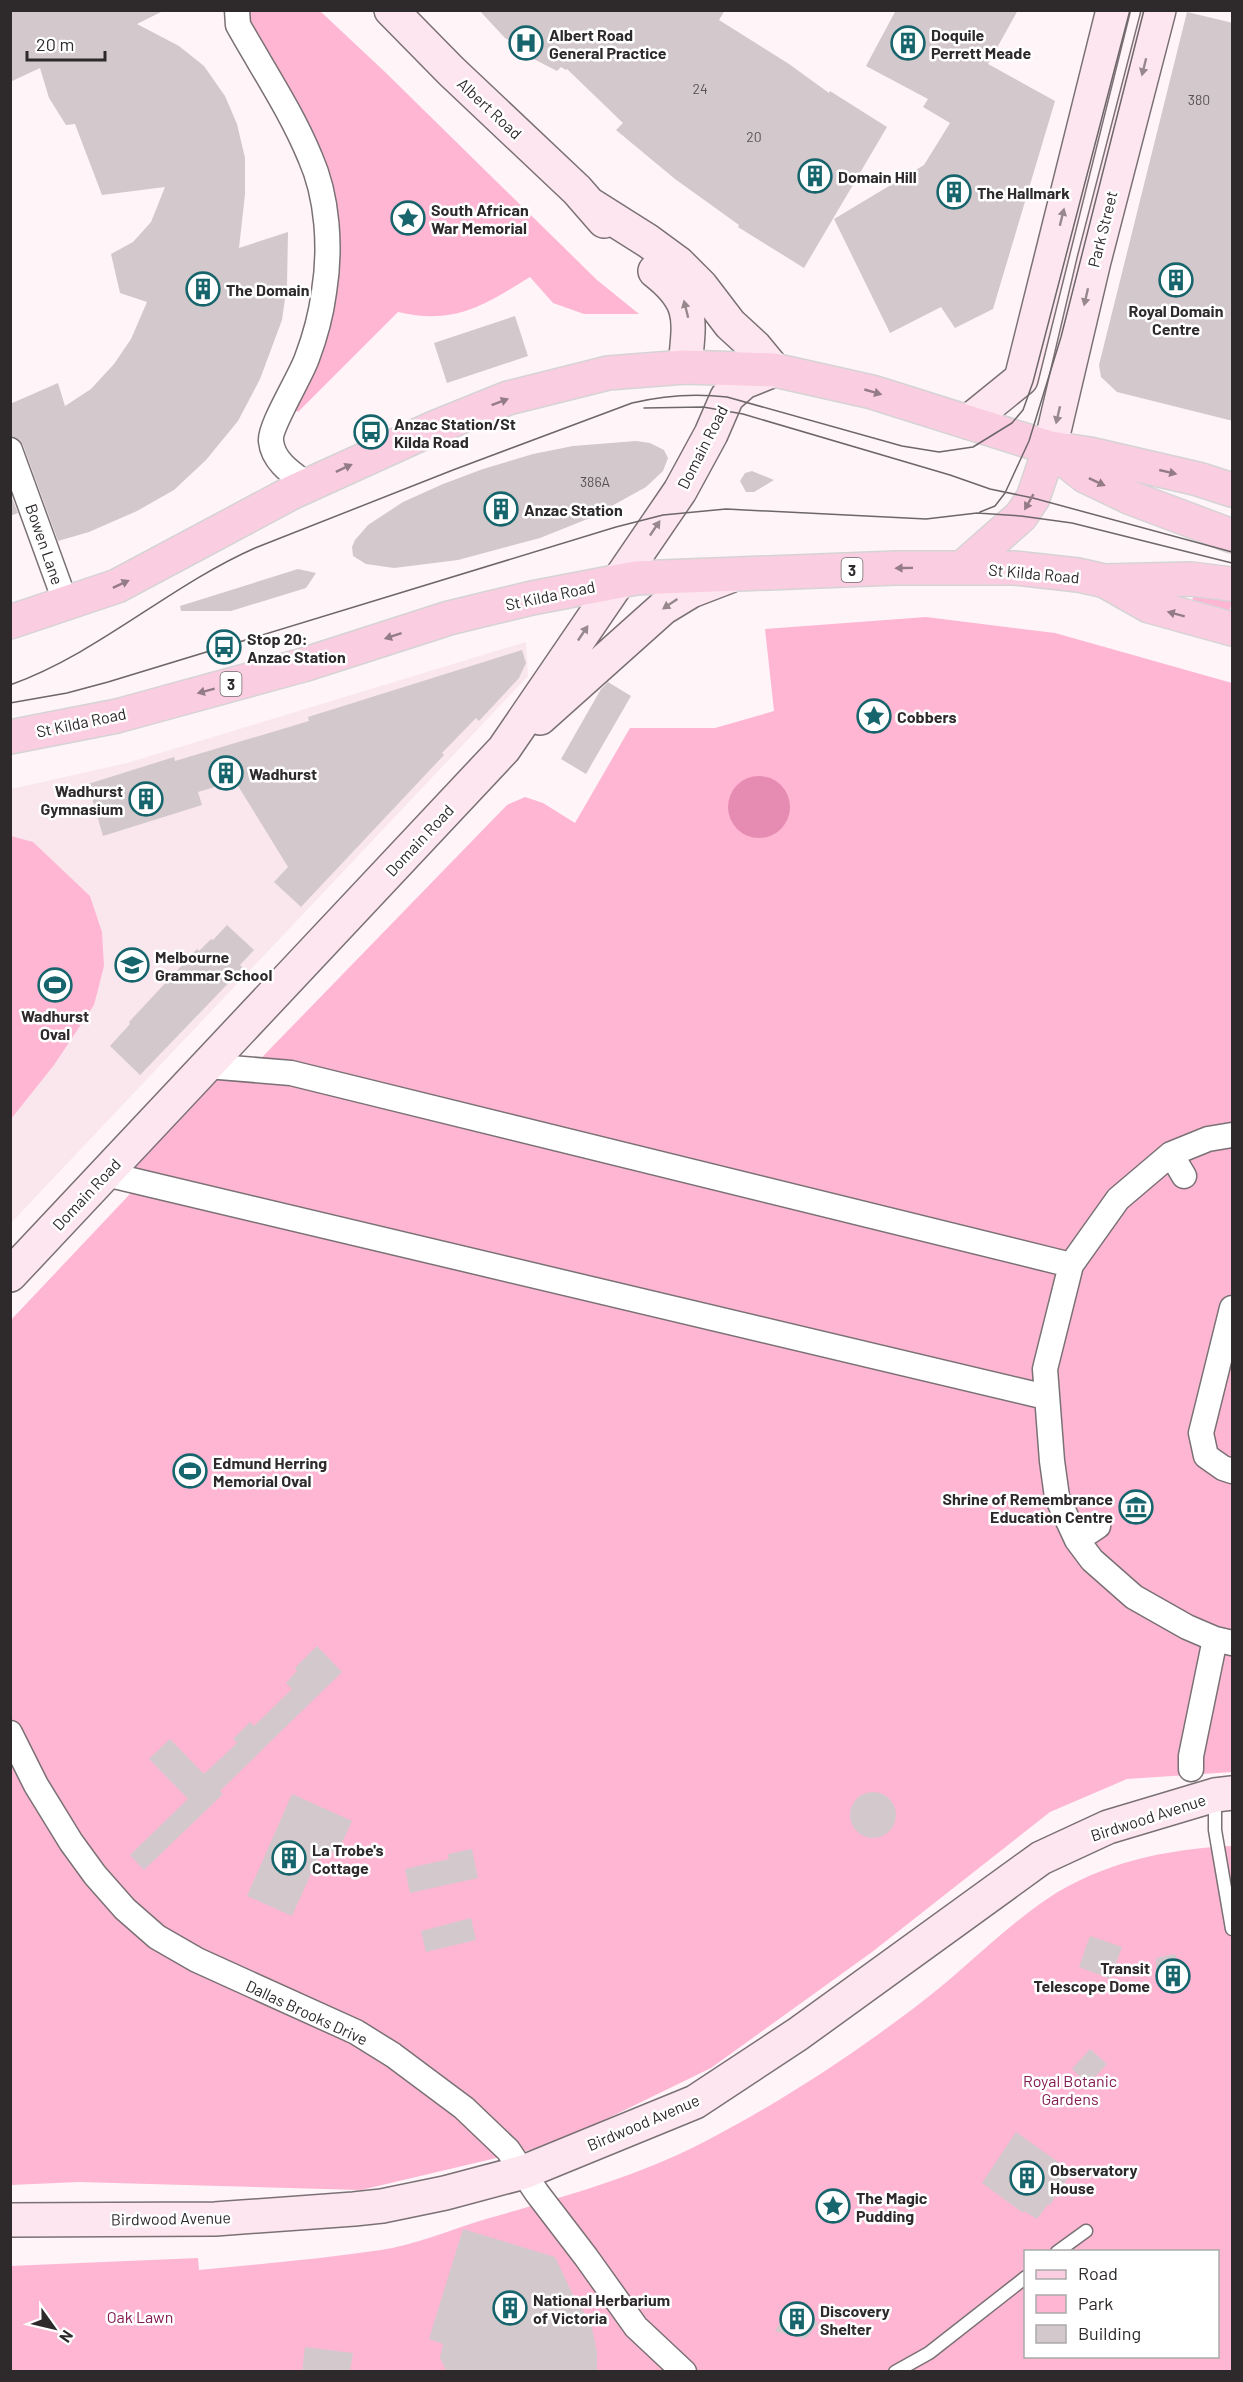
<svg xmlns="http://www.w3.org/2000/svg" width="1243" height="2382" viewBox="0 0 1243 2382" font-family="Barlow,sans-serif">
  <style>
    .built { fill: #fae7ee }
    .green { fill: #feb6d3; fill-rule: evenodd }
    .water { fill: #e68bb2 }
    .building { fill: #d3c8cc }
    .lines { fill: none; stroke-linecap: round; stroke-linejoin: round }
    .lane-casing { stroke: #7a7174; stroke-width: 15 }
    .street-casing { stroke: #7a7174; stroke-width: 27 }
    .secondary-casing { stroke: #7a7174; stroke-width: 36 }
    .primary-casing { stroke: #d5d4d5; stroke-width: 36 }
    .lane { stroke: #fff; stroke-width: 12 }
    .street { stroke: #fff; stroke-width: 24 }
    .secondary { stroke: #fde6ef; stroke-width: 33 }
    .primary { stroke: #fbcde0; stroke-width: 33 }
    .tram { stroke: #6d6769; stroke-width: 1.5 }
    .oneway { fill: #96888d }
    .oneway2 { fill: #947c86 }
    .labels { text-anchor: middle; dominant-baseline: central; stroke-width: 5; stroke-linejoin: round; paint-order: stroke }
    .number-label { font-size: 14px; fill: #575253 }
    .shield { fill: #fff; stroke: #6d6a6b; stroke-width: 1.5 }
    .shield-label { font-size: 15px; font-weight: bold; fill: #2e2a2b }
    .poi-label { font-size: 16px; font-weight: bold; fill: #2e2a2b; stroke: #fff; text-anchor: start }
    .street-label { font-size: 16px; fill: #2e2a2b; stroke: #fff }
    .park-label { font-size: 16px; fill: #851b53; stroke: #fff }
  </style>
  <rect width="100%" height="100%" fill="#fff4f8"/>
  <path class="built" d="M526,642L528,676L11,1223V789L127,763Z"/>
  <path class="green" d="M245,11H320L385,72L597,280L639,314H584L553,303L530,277C483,306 454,325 398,312L298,412L295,410L333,233L244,22Z
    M1194,591L1232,599L1229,615L1192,603Z
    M926,617L1055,633L1232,683V1772L1127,1779L1050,1812L872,1952L711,2068L555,2144L361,2190L79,2182L11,2185L10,1321L147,1176L126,1171L216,1076L239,1081L507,805L525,797L543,803L575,823L630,728H715L774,711L765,629Z
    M11,836L33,842L90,896L102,932L104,966L94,1005L54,1065L11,1119Z
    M1232,1846V2371H11L10,2266L198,2258L199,2270C259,2264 321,2259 381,2250C414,2245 453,2229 486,2219C559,2198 634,2178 702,2143C776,2105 848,2058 914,2008C960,1974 1000,1931 1047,1899C1102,1862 1168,1849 1232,1846ZM1026,2252H1218V2356H1026Z"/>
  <path class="water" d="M728 807a31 31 0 1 1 62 0a31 31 0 1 1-62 0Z"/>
  <path class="building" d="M10,10H165L137,24L179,46L204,66L225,96L237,124L245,158V194L239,248L288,232L287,285L282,320L260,379L238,421L206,460L174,490L137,511L89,532L58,541L23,445L19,439L10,436V404L58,383L65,406L91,389L114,364L131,339L147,302L120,293L111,254L133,242L151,222L165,187L102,195L75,124L66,125L49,98L40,68L10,82Z
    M479,10H725L719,20L789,64L829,93L830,91L887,127L804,268L738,227L739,225L675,179L616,130L623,123L567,69L566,70L561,67L557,71L524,54L526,50L505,38Z
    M896,10H1018L988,64L1055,101L993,309L955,328L941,307L890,333L834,219L924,165L950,123L923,107L928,99L866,66Z
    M1187,12L1233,23V421L1117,392L1101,377L1099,365Z
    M515,316L528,356L447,383L434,343Z
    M636,441L650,443L664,450L668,458L663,471L646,487L590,518L540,538L458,560L394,568L366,564L353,556L352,547L355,540L368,525L403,502L443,484L483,469L533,454L573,446Z
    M752,471L774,480L754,492H746L740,481L745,473Z
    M10,493L18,513L10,516Z
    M298,569L316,573L306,588L231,611H181L180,606Z
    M522,650L526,663L519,678L479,721L476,718L442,753L444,755L301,907L274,882L288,867L235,781L198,792L202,805L103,836L88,784L174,757L175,761L309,721L308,717Z
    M608,682L631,696L586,774L561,759L601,689Z
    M227,925L254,950L240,965L243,968L140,1075L110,1046L130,1024L129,1022L197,949L199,951L211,939L213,940Z
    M317,1646L342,1672L220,1791L223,1794L144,1870L130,1855L188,1799L149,1759L170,1739L204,1774L237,1743L233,1739L250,1722L254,1726L292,1689L286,1683L297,1671L295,1668Z
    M850 1815a23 23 0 1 1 46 0a23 23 0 1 1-46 0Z
    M292,1794L352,1821L337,1854L323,1847L292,1916L247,1896Z
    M472,1849L478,1878L410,1893L405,1869L449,1859L448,1854Z
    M471,1918L476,1940L426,1952L421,1931Z
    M1090,1936L1122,1947L1110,1979L1079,1967Z
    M1175,1954L1185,1980L1163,1977L1156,1969V1958Z
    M1090,2049L1107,2064L1088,2084L1072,2069Z
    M1016,2132L1072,2172L1050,2205L1048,2204L1037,2219L1024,2211L1023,2213L982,2183Z
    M463,2229L555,2257L572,2293L591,2323L597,2352V2372H447L440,2358L443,2344L429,2339Z
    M804,2302L818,2324L805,2339L775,2331L780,2323L778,2316L786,2314L789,2307L797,2306Z
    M305,2347L353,2353L350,2372H302Z"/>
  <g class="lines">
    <defs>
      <path id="lane" d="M1215,1796V1830L1232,1929
        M1057,2252L1086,2231
        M895,2372L929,2353L1026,2277"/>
      <path id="street" d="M237,10L238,25C262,68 291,111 310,157C328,197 331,249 324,292C321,315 315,337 307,358C301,376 269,427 271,441C273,462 293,474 308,485
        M10,450L66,604
        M207,1066L291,1073L1071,1265
        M1232,1135L1208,1139L1171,1154L1118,1199L1071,1265L1045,1369L1052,1461L1057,1497L1077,1540L1092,1560L1134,1597L1187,1627L1215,1639L1232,1643
        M1171,1154L1184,1176
        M106,1174L1046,1397
        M1232,1308L1201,1433L1206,1456L1223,1468L1232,1471
        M1077,1540L1098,1526
        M10,1733L36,1785L71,1842L95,1875L125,1909L157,1937L197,1960L356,2032L393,2055L464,2108L508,2150L537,2193L586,2257L636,2327L684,2372
        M1191,1769V1756L1215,1639"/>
      <path id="secondary" d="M391,10L451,71L577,190L604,221
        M655,271C696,303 689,321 685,367
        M968,422L1021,379L1113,10
        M1050,448L1094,261L1159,10
        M540,718L663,608L691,591L730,576
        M10,1275L504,749L680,491L711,434L727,397L744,382L774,370L755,347L730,324L701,286L678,263L648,241L591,205
        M10,2220L215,2219L354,2209L382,2206L445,2193L524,2172L695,2102L798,2034L1041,1858L1108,1827L1215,1795L1232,1793"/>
      <path id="primary" d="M1051,449L1085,476L1131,498L1232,536
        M962,568L1021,516L1033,498L1050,448
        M1105,581L1149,606L1232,629
        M10,622L117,586L293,492L436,427L508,398L608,373L685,367L774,370L872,392L1050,448L1090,454L1198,479L1232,490
        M10,737L117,716L303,665L449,618L486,609L532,598L636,578L896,568H1014L1078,575L1105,581L1191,579L1232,584"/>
    </defs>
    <use href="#lane" class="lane-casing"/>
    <use href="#street" class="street-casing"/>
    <use href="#secondary" class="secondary-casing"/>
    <use href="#primary" class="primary-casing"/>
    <use href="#lane" class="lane"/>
    <use href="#street" class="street"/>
    <use href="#secondary" class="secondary"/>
    <use href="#primary" class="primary"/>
    <path class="tram" d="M644,408L703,407L743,414L950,475L990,489L1033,498L1232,552
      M980,512L995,506L1005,493L1029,441L1061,337L1144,10
      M10,685C99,653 169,586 255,548L453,470L632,403C665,395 694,393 727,397L902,446L939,452L973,447L1012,423L1023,410L1033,382L1130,10
      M10,703L67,693L108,682L616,527L663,515L726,509L926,519L977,513L1021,516L1072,523L1232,563"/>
  </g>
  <defs><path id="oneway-solid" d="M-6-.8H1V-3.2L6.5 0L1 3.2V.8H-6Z" transform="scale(1.5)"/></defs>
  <g class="oneway">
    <use href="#oneway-solid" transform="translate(1144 67) rotate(104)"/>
    <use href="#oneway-solid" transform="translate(1062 217) rotate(-76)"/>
    <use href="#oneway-solid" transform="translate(1086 297) rotate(103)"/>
    <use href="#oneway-solid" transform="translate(686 309) rotate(-104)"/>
    <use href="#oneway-solid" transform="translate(1058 415) rotate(103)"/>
    <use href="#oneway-solid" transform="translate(655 528) rotate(-56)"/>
    <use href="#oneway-solid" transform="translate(670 604) rotate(146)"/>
    <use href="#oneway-solid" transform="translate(583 633) rotate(-56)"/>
  </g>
  <g class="oneway2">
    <use href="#oneway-solid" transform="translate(873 392) rotate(16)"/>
    <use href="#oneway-solid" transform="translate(500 402) rotate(-21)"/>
    <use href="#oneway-solid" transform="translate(344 468) rotate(-25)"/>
    <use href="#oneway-solid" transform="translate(1168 472) rotate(13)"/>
    <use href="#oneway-solid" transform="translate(1097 482) rotate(25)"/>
    <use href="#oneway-solid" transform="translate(1029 502) rotate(120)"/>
    <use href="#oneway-solid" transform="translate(904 568) rotate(179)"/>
    <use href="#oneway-solid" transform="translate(121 584) rotate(-25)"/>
    <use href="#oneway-solid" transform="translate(1176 614) rotate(-165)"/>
    <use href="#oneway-solid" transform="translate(393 636) rotate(162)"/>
    <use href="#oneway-solid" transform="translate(206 691) rotate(165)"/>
  </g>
  <defs>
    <symbol id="hospital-ring" viewBox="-11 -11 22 22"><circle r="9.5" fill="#fff" stroke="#17656c" stroke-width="1.5"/><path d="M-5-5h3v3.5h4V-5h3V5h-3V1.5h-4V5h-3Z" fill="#17656c"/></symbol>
    <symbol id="building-ring" viewBox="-11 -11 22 22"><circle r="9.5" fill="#fff" stroke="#17656c" stroke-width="1.5"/><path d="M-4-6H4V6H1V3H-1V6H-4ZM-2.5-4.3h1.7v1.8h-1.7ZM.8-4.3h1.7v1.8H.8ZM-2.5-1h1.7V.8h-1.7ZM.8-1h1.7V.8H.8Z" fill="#17656c"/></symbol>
    <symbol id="sight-ring" viewBox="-11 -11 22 22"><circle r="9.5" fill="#fff" stroke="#17656c" stroke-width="1.5"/><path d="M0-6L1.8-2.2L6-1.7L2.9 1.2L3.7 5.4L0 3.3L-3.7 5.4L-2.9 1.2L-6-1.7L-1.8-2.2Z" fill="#17656c"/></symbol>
    <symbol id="bus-ring" viewBox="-11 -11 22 22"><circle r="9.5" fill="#fff" stroke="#17656c" stroke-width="1.5"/><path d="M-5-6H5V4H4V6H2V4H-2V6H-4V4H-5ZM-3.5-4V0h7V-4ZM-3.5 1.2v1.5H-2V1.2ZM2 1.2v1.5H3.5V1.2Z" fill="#17656c"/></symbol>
    <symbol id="school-ring" viewBox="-11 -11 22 22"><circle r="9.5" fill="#fff" stroke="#17656c" stroke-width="1.5"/><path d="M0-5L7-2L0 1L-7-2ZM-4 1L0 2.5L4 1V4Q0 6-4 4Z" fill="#17656c"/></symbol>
    <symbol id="stadium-ring" viewBox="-11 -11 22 22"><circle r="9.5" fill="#fff" stroke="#17656c" stroke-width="1.5"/><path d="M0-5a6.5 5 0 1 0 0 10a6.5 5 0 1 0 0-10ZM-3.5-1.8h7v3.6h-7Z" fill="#17656c"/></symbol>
    <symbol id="museum-ring" viewBox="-11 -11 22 22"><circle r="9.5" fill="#fff" stroke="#17656c" stroke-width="1.5"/><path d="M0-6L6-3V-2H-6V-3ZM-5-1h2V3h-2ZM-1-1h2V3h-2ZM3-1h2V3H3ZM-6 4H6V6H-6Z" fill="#17656c"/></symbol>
  </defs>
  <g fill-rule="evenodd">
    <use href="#hospital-ring" x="507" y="24" width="38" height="38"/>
    <use href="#building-ring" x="889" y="24" width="38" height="38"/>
    <use href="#building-ring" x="796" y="157" width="38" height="38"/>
    <use href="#building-ring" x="935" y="173" width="38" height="38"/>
    <use href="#sight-ring" x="389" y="199" width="38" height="38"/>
    <use href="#building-ring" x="1157" y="261" width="38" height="38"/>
    <use href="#building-ring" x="184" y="270" width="38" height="38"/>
    <use href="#bus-ring" x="352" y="413" width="38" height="38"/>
    <use href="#building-ring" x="482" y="490" width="38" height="38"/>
    <use href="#bus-ring" x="205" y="628" width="38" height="38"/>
    <use href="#sight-ring" x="855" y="697" width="38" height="38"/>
    <use href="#building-ring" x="207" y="754" width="38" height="38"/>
    <use href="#building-ring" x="127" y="780" width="38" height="38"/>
    <use href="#school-ring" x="113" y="946" width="38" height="38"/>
    <use href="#stadium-ring" x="36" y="966" width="38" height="38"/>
    <use href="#stadium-ring" x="171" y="1452" width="38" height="38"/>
    <use href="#museum-ring" x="1117" y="1488" width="38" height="38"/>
    <use href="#building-ring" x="270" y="1839" width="38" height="38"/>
    <use href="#building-ring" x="1154" y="1957" width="38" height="38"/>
    <use href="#building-ring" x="1008" y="2159" width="38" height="38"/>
    <use href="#sight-ring" x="814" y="2187" width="38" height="38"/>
    <use href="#building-ring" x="491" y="2289" width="38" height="38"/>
    <use href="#building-ring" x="778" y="2300" width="38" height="38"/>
  </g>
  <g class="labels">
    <g class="number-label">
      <text x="700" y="88">24</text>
      <text x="1199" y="99">380</text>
      <text x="754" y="136">20</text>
      <text x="595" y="481">386A</text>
    </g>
    <g class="shield">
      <rect x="841.5" y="558" width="21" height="24" rx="4.5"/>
      <rect x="220.5" y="672" width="21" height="24" rx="4.5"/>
    </g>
    <g class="shield-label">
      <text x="852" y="570">3</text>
      <text x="231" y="684">3</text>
    </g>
    <g class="poi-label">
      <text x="549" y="34">Albert Road<tspan x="549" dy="18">General Practice</tspan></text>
      <text x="931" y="34">Doquile<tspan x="931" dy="18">Perrett Meade</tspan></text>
      <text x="838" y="176">Domain Hill</text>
      <text x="977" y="192">The Hallmark</text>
      <text x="431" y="209">South African<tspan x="431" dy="18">War Memorial</tspan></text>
      <text x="226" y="289">The Domain</text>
      <text x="1176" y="310" text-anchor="middle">Royal Domain<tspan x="1176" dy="18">Centre</tspan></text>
      <text x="394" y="423">Anzac Station/St<tspan x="394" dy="18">Kilda Road</tspan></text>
      <text x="524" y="509">Anzac Station</text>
      <text x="247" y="638">Stop 20:<tspan x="247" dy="18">Anzac Station</tspan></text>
      <text x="897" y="716">Cobbers</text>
      <text x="249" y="773">Wadhurst</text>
      <text x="123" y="790" text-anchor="end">Wadhurst<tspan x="123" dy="18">Gymnasium</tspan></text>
      <text x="155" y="956">Melbourne<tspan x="155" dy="18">Grammar School</tspan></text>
      <text x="55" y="1015" text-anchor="middle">Wadhurst<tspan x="55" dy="18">Oval</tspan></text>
      <text x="213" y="1462">Edmund Herring<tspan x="213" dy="18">Memorial Oval</tspan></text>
      <text x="1113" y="1498" text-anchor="end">Shrine of Remembrance<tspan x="1113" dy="18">Education Centre</tspan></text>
      <text x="312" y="1849">La Trobe's<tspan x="312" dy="18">Cottage</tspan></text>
      <text x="1150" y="1967" text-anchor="end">Transit<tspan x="1150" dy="18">Telescope Dome</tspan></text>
      <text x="1050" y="2169">Observatory<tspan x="1050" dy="18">House</tspan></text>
      <text x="856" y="2197">The Magic<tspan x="856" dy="18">Pudding</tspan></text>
      <text x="533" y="2299">National Herbarium<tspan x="533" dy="18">of Victoria</tspan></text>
      <text x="820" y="2310">Discovery<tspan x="820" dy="18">Shelter</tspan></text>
    </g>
    <g class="street-label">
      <text transform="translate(490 108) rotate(43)">Albert Road</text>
      <text transform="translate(1102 229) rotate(-76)">Park Street</text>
      <text transform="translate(702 447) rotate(-63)">Domain Road</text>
      <text transform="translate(45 544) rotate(71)">Bowen Lane</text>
      <text transform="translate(1034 573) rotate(5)">St Kilda Road</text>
      <text transform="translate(550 595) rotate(-12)">St Kilda Road</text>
      <text transform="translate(81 722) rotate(-12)">St Kilda Road</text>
      <text transform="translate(419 840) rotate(-47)">Domain Road</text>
      <text transform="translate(86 1194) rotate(-47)">Domain Road</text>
      <text transform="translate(1148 1817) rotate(-18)">Birdwood Avenue</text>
      <text transform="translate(307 2012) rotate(25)">Dallas Brooks Drive</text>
      <text transform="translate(643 2122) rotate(-23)">Birdwood Avenue</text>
      <text transform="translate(171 2218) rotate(-1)">Birdwood Avenue</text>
    </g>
    <g class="park-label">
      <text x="1070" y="2080">Royal Botanic<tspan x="1070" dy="18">Gardens</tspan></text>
      <text x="140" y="2316">Oak Lawn</text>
    </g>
  </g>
  <rect width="1243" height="2382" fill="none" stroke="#2e2a2b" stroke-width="24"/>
  <rect x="1024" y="2250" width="195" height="108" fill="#ffffff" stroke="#abaaaa" stroke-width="1.5"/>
  <rect x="1036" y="2270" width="30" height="9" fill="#fbcde0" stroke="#abaaaa" stroke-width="1.5"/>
  <text x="1078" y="2280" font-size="18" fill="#2e2a2b">Road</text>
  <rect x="1036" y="2295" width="30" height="18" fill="#feb6d3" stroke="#abaaaa" stroke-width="1.5"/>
  <text x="1078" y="2310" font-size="18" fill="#2e2a2b">Park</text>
  <rect x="1036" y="2325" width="30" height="18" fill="#d3c8cc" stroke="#abaaaa" stroke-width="1.5"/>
  <text x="1078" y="2340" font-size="18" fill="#2e2a2b">Building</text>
  <g transform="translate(54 2328) rotate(124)" stroke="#ffffff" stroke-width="4.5" paint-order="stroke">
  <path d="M0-4.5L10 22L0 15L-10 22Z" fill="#2e2a2b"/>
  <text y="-9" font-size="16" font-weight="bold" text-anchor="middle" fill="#2e2a2b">N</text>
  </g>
  <path d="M27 51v9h78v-9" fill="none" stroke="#2e2a2b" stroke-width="3"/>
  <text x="36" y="51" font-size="18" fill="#2e2a2b" stroke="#ffffff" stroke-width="4.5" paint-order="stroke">20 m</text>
</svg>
